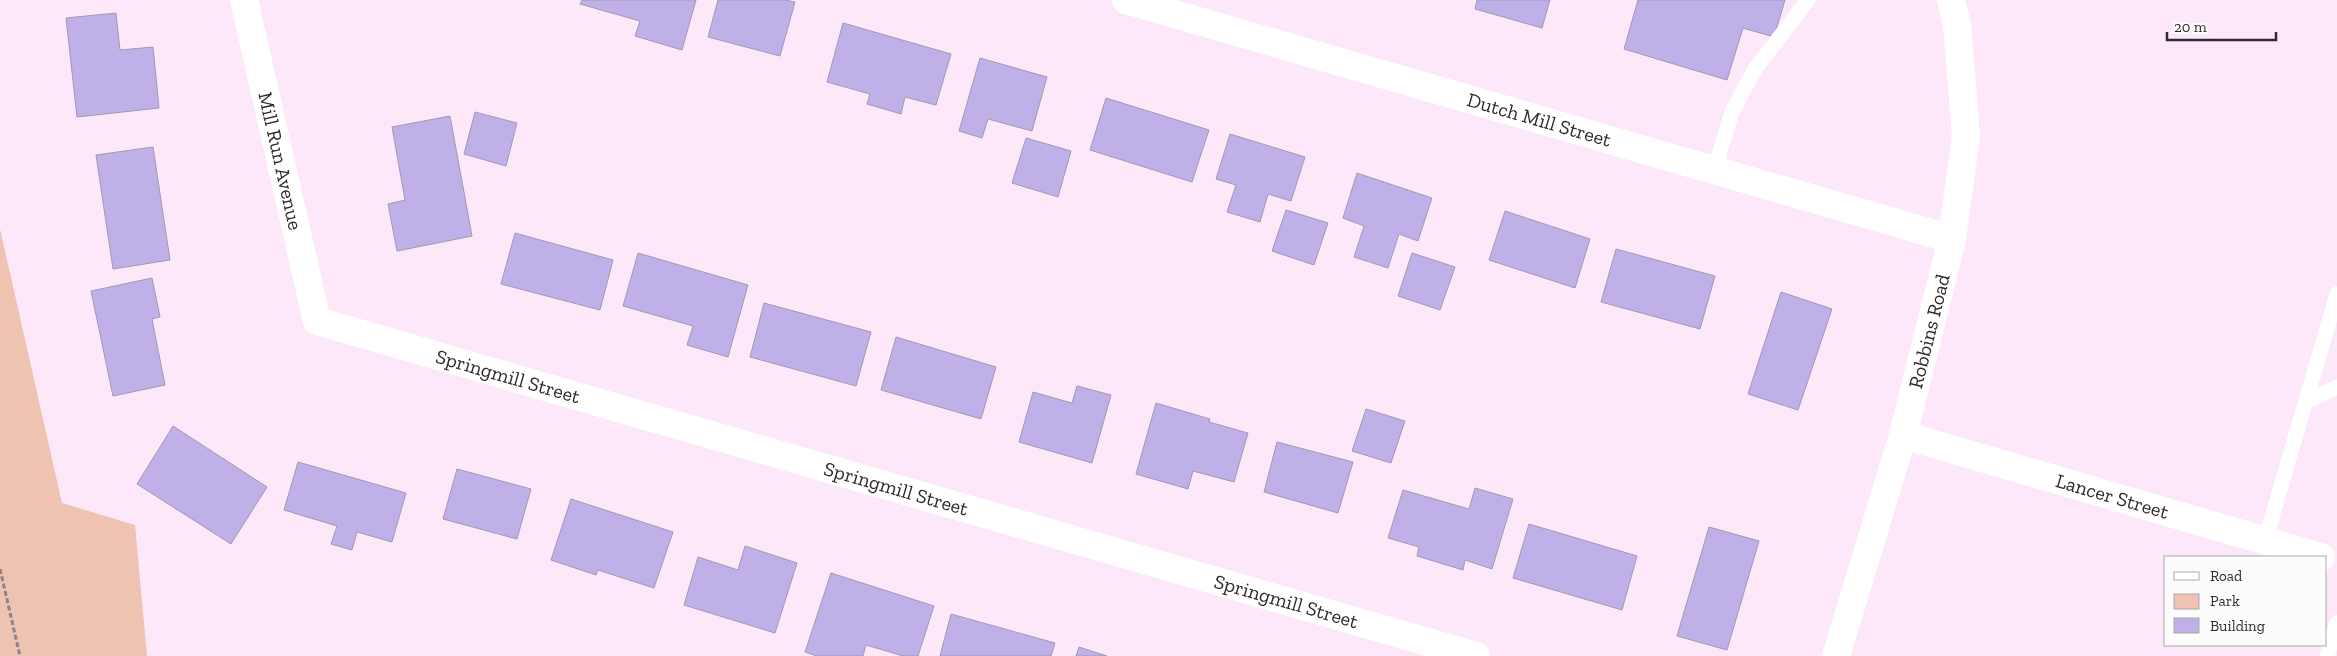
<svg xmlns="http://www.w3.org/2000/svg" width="2337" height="656" viewBox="0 0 2337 656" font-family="'Zilla Slab',serif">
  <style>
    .green { fill: #efc3b2 }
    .building { fill: #bfb0e7; stroke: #a099b5 }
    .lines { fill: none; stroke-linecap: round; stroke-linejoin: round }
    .path { stroke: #91818e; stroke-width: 3; stroke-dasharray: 5 2.5; stroke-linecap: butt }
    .lane { stroke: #fff; stroke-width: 15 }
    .street { stroke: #fff; stroke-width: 28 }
    .labels { text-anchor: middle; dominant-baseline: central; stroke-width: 4; stroke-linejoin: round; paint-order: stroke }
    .street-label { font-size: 20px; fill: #322830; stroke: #fcfcfc }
  </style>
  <rect width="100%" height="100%" fill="#fde8f9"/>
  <path class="green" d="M0,229L62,503L135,525L147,656H0Z"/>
  <path class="building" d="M582,0H696L682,50L635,36L640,21L580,4Z
    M718,0H785L795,2L780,56L708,37Z
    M1477,0H1550L1542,28L1475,9Z
    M1638,0H1785L1774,37L1743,28L1727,80L1624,49Z
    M116,13L120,50L153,47L159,108L77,117L66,18Z
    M843,23L951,54L936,105L905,97L901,114L867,104L870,94L827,82Z
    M980,58L1047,77L1032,131L988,119L982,138L959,131Z
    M1106,98L1209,130L1192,182L1090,150Z
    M475,112L517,123L506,166L464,154Z
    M450,116L472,236L397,251L388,204L405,200L392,127Z
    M1230,134L1305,157L1291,201L1268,194L1260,222L1227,212L1236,185L1216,179Z
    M1026,138L1071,151L1058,197L1012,183Z
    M153,147L170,260L113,269L96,155Z
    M1357,173L1432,198L1418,241L1399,234L1388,268L1354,257L1364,226L1343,218Z
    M1286,210L1328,223L1314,265L1272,251Z
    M1505,211L1590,239L1575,288L1489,260Z
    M515,233L613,260L600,310L501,284Z
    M1616,249L1715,276L1700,329L1601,302Z
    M638,253L748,285L728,357L687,345L693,326L623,306Z
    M1412,253L1455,267L1440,310L1398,296Z
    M152,278L160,317L152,319L165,385L113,396L91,291Z
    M1781,292L1832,309L1798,410L1748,394Z
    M764,303L871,332L856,386L750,357Z
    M896,337L996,367L981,419L881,390Z
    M1077,386L1111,395L1092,463L1019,442L1033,392L1072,403Z
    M1156,403L1210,419L1209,422L1248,433L1234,482L1193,471L1188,489L1136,474Z
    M1366,409L1405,421L1391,463L1352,451Z
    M173,426L267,487L231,544L137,484Z
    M1277,442L1353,462L1338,513L1264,492Z
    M298,462L406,493L392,542L357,532L352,550L331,544L337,526L284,510Z
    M457,469L531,489L517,539L443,519Z
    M1475,488L1513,499L1492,569L1465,560L1463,570L1417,556L1419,547L1388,538L1403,490L1469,509Z
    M571,499L673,532L654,588L598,570L596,575L551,560Z
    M1529,524L1637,556L1622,610L1513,578Z
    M1709,527L1759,541L1727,650L1677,636Z
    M745,546L797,563L775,633L684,605L698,557L738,570Z
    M831,573L934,606L918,656H903L866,645L863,656H817L805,652Z
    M951,614L1055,643L1051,656H940Z
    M1079,647L1107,656H1076Z"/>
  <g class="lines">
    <path class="path" d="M0,569L20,656"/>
    <path class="lane" d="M1714,171L1732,112L1755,69L1808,0
      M2306,402L2337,387
      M2265,541L2337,294
      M2327,656L2337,623"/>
    <g class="street">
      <path id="s1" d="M244,0L317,321L1476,656"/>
      <path id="s2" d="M1126,0L1952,239"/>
      <path id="s3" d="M1903,435L2321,557"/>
      <path id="s4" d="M1836,656L1903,435L1952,239L1966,136L1957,25L1951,0"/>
    </g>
  </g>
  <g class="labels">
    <g class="street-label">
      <text stroke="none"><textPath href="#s2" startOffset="430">Dutch Mill Street</textPath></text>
      <text stroke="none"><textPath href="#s1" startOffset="165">Mill Run Avenue</textPath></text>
      <text stroke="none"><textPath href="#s4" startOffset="338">Robbins Road</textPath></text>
      <text stroke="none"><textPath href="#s1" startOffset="528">Springmill Street</textPath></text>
      <text stroke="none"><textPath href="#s1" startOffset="932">Springmill Street</textPath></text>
      <text stroke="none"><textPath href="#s3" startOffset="218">Lancer Street</textPath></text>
      <text stroke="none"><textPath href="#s1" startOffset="1338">Springmill Street</textPath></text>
    </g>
  </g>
  <rect x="2164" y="556" width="162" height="90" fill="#fcfcfc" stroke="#aba7aa"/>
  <rect x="2174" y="572" width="25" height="8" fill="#ffffff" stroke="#aba7aa"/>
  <text x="2210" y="581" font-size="15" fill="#322830">Road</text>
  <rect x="2174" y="594" width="25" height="15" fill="#efc3b2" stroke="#aba7aa"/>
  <text x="2210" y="606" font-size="15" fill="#322830">Park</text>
  <rect x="2174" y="618" width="25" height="15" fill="#bfb0e7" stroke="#aba7aa"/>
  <text x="2210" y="631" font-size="15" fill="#322830">Building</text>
  <path d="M2167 32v8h109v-8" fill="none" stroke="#322830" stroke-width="2.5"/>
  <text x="2174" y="32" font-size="15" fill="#322830" stroke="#fcfcfc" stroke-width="4" paint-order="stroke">20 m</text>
</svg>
